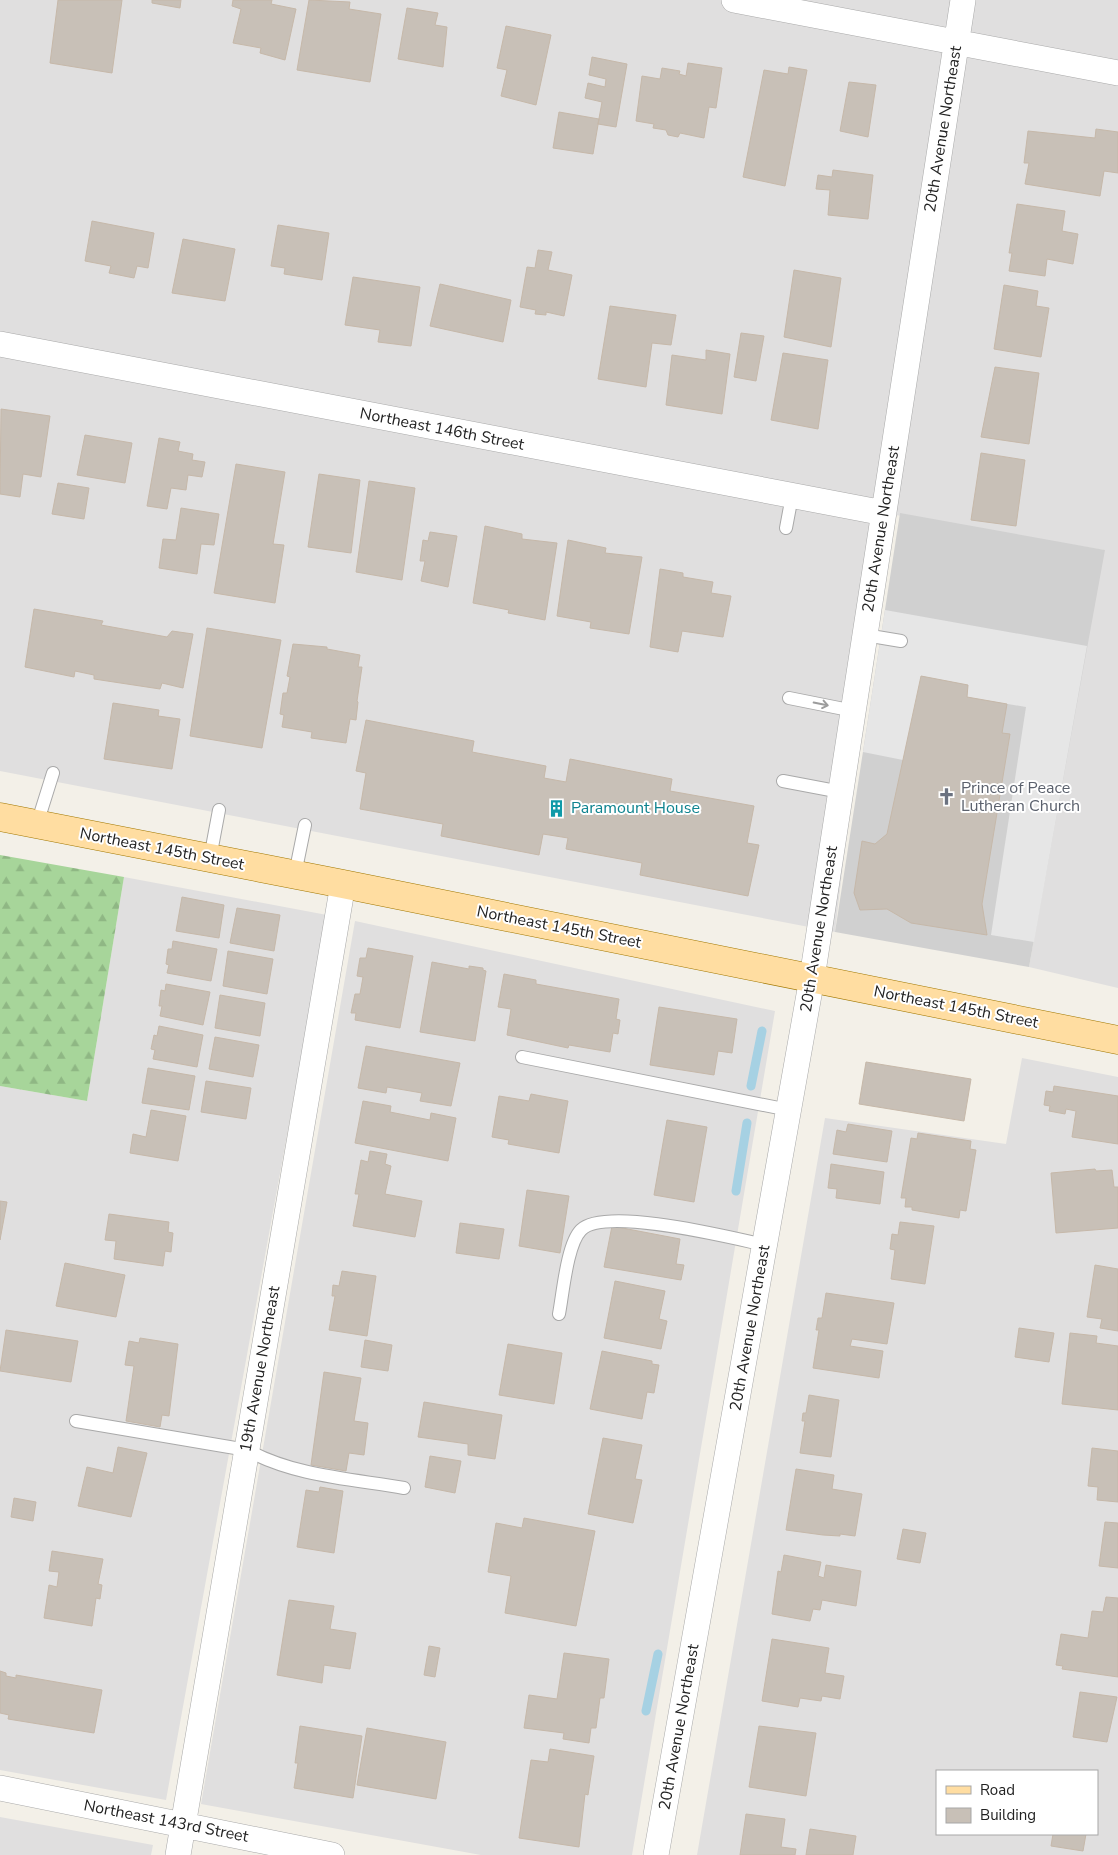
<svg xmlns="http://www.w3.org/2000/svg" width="1118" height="1855" viewBox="0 0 1118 1855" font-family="'Nunito Sans',sans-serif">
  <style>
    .residential { fill: #e0dfdf; fill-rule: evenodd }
    .religious { fill: #d0d0d0 }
    .forest { fill: url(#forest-firs) }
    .parking { fill: #e6e6e6 }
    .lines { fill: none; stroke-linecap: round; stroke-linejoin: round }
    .stream { stroke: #a6d1e3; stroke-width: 9 }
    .building { fill: #c8c0b7; stroke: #c6b8a9 }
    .service-casing { stroke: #a9a9a9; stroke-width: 14 }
    .minor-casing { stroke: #a9a9a9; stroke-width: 26 }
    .primary-casing { stroke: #a07700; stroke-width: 29 }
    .service { stroke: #fff; stroke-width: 12 }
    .minor { stroke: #fff; stroke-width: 25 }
    .primary { stroke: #ffdda1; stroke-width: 28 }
    .oneway { stroke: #9c9c9c }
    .labels { text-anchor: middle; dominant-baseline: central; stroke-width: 4; stroke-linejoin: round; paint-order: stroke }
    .street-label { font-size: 16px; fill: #222; stroke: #fff }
    .worship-label { font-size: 16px; fill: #5b616d; stroke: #fff; text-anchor: start }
    .culture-label { font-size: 16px; fill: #0d838f; stroke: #fff; text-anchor: start }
  </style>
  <defs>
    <pattern id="forest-firs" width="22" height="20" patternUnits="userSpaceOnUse" patternTransform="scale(1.25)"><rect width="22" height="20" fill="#a7d59a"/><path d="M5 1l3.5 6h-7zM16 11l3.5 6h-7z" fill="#8fb784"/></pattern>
  </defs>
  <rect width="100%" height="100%" fill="#f3f0e8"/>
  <path class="residential" d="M0,0H1118V988L1029,967L1104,550L884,513L835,932L0,771Z
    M124,877L327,915L166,1800L0,1770V1086L87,1101Z
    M355,921L775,1011L632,1855H481L201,1804Z
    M1022,1058L1118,1077V1855H697L825,1118L1006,1144ZM937,1771H1097V1834H937Z
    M0,1817L153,1845L151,1855H0Z"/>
  <path class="religious" d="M900,513L1105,550L1029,967L835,932Z"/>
  <path class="forest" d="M0,855L124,877L87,1101L0,1086Z"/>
  <path class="parking" d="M885,610L1087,646L1034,942L991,935L1026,707L967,697L968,685L922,676L903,760L863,752Z"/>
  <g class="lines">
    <path class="stream" d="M751,1086L762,1031
      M736,1191L747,1123
      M646,1711L658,1654"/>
  </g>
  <path class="building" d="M58,0H122L112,73L50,63Z
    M152,0H181L180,8L152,3Z
    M233,0H272L271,4L296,9L285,60L260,53L261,48L233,43L241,9L232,6Z
    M309,0L350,2L349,9L381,14L370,82L297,70Z
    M407,8L438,13L435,25L447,27L443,67L398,59Z
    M506,26L551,35L536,105L501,96L507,70L497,68Z
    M592,57L627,64L616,127L598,124L602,102L585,98L588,83L605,87L606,79L589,75Z
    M688,63L722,68L716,108L709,107L704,138L680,133L678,137L668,135L666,130L653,128L654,124L636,121L642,76L660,79L662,68L680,71L679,74L686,76Z
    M789,67L807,70L785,186L743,177L764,70L788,74Z
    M849,82L876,85L868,137L840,131Z
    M559,112L599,119L593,154L553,148Z
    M1096,129L1118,132V173L1104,171L1100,196L1025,184L1029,163H1024L1028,131L1095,138Z
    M833,170L873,175L868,219L828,215L830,190L816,189L818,175L832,177Z
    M1017,204L1065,211L1062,231L1078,234L1073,264L1047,259L1045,276L1009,271L1012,253H1009Z
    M92,221L154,233L148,268L137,266L134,278L109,273L111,266L85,261Z
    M278,225L329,233L322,280L284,274L285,268L271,266Z
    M183,239L235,249L225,301L172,293Z
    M538,250L552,252L548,270L572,275L564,316L546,312V315L535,314L536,310L520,307L527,267L535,268Z
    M794,270L841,278L831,347L784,337Z
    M353,277L420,287L411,346L378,342L380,330L345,325Z
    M440,284L511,300L503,342L430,326Z
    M1004,285L1038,291L1036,306L1049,308L1041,357L994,349Z
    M610,306L676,315L671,345L652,343L646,387L598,379Z
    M741,333L764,336L756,381L734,377Z
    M706,350L730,354L722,414L666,405L672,355L706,360Z
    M783,353L828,360L818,429L771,420Z
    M995,367L1039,373L1029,444L981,437Z
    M1,409L50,416L41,477L23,474L20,497L0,494Z
    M85,435L132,443L125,483L77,475Z
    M159,438L180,442L178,451L193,454L192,460L205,462L202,477L188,475L186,490L171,488L167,509L147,506Z
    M981,453L1025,460L1016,526L971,520Z
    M236,464L285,472L273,544L284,545L275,603L214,593Z
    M319,474L360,480L351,553L308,547Z
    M369,481L415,488L402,580L356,572Z
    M58,483L89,488L84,519L52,514Z
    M181,508L219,514L214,545L201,544L197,574L159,568L163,539L176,540Z
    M485,526L522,534V539L557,543L545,620L508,613L509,610L473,603Z
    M430,532L457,536L448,587L421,581L425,561H420L423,540L428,541Z
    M568,540L606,548L605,553L642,557L629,634L590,628L591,622L557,616Z
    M660,569L683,573V577L713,582L711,593L731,596L723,637L682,631L678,652L650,647Z
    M34,609L103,621L101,625L167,637L172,631L193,634L183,688L162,683L160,689L94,679V675L75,671L74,677L25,667Z
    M207,628L281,640L262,748L190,736Z
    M293,644L327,647V649L360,655L358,667H362L357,701L358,702L356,720L350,719L346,743L311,738L312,732L282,727L284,715L280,714L283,693H287L290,677L287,676Z
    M921,676L968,685L967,697L1007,704L1002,733L1010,734L982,904L987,935L911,923L887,909L860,910L854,893L862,841L875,844L887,834Z
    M113,703L159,710L158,716L180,719L172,769L104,759Z
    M366,720L474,741L472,752L546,766L544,778L566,782L570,759L672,779L670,791L754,806L747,843L759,845L748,896L640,875L642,863L566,849L568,838L543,834L539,855L441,836L443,824L360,809L366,773L356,771Z
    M182,897L224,905L219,938L176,931Z
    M237,908L280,915L274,951L230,943Z
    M173,941L217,949L211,981L167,973L169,965L166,964L168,949H172Z
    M368,948L413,956L400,1028L355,1020L356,1013H351L355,994H360L363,977L357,976L360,958H366Z
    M228,951L273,959L267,994L223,986Z
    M432,962L469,969V966L483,968V970L486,971L475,1041L420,1032Z
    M504,974L536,980V984L619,999L616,1019L620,1020L618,1034L613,1033L610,1052L569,1045L568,1048L507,1035L511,1009L498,1007Z
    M166,984L210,992L203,1025L160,1016L162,1006H159L161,990L165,991Z
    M220,995L265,1003L260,1036L215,1028Z
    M659,1007L737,1019L732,1053L718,1051L714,1075L650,1065Z
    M159,1026L203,1035L197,1067L153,1059L155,1050L151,1049L154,1035L157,1036Z
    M215,1037L259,1045L253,1077L209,1069Z
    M366,1046L460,1063L451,1106L420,1101L422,1093L387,1087L386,1093L358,1088Z
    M866,1062L971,1079L964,1121L859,1104Z
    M148,1068L195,1076L189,1110L142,1103Z
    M206,1081L251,1088L246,1119L201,1112Z
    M1054,1086L1118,1096V1144L1072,1137L1076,1111L1066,1109L1065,1114L1049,1111L1050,1106L1044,1105L1046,1091L1053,1092Z
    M531,1094L568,1101L559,1153L508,1144L509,1140L492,1137L499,1096L529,1101Z
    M363,1101L391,1106L390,1112L430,1120L431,1113L456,1118L448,1161L355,1143Z
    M151,1110L186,1116L178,1161L130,1153L133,1134L146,1137Z
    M667,1120L707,1127L694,1202L654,1195Z
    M848,1124L892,1131L887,1162L833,1154L837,1130L846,1132Z
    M918,1133L971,1141L970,1149L976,1150L966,1211L960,1210L959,1218L912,1210V1207H905L906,1198H901L911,1138L917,1139Z
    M370,1151L387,1154L385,1164L391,1166L385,1194L422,1201L415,1237L353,1226L359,1194H355L361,1160L368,1162Z
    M831,1164L884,1172L880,1204L836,1198L837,1189L828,1188Z
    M1095,1169L1096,1171L1112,1170L1114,1187H1118V1228L1056,1233L1051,1173Z
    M527,1190L569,1196L560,1253L519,1246Z
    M0,1201L7,1202L0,1240Z
    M109,1214L169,1222L168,1232L173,1233L171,1252L165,1251L163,1266L114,1259L116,1241L105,1240Z
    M900,1222L934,1226L925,1284L891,1279L895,1250L890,1249L892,1234L898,1235Z
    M460,1223L504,1229L499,1259L456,1253Z
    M612,1226L680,1239L676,1264L684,1265L681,1280L604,1267Z
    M65,1263L125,1275L116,1317L56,1306Z
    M1095,1265L1118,1269V1331L1100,1328L1102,1319L1087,1317Z
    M342,1271L376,1276L367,1336L329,1330L335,1296H332L333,1285L339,1286Z
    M615,1281L665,1291L659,1319L667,1321L661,1349L604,1338Z
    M826,1293L894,1303L887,1344L852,1339L850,1346L883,1351L879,1378L813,1368L819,1330H816L818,1318H822Z
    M1019,1328L1054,1333L1049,1362L1015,1357Z
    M6,1330L78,1341L71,1382L0,1371Z
    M1070,1333L1097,1336L1096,1343L1118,1346V1410L1062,1404Z
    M140,1338L178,1344L169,1416L162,1415L160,1427L126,1421L134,1366L125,1365L129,1341L139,1343Z
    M365,1340L392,1345L388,1371L361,1367Z
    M508,1344L562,1353L554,1404L499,1395Z
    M602,1351L652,1361V1364L659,1365L654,1393L647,1392L642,1419L590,1409Z
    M324,1372L361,1378L354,1421L368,1423L364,1455L349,1453L346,1471L311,1465Z
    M809,1395L839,1400L831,1457L800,1453L805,1421H802L803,1413H806Z
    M424,1402L502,1415L495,1459L468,1455V1444L418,1437Z
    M603,1438L642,1445L635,1479L642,1480L633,1523L588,1514Z
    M118,1447L147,1453L131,1517L78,1506L87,1467L113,1473Z
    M1092,1448L1118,1451V1502L1097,1500L1098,1487L1088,1486Z
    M430,1456L461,1461L455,1493L425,1487Z
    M796,1469L834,1475L832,1489L862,1494L855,1536L840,1534V1536L823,1535L786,1530Z
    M320,1487L343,1491L334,1553L297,1547L306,1490L319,1492Z
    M14,1498L36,1502L33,1521L11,1517Z
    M524,1518L595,1531L576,1626L505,1613L511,1576L488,1572L496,1523L522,1528Z
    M1105,1522L1118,1523V1568L1099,1566Z
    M903,1529L926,1533L920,1563L897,1559Z
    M52,1551L103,1559L98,1584L102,1585L100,1599L96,1598L92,1626L44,1618L49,1585L57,1587L59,1572L49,1571Z
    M784,1555L821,1562L818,1576L824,1578L826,1565L861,1571L856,1606L822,1600L820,1610L813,1609L810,1621L772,1614L778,1571L781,1572Z
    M1106,1597L1118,1598V1677L1062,1669L1063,1666L1056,1665L1061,1634L1088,1638L1092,1611L1103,1612Z
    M289,1600L334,1606L330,1629L356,1633L350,1669L324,1665L322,1683L277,1675Z
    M772,1639L829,1648L825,1673L844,1676L840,1699L822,1696L821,1701L800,1698L798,1707L762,1701Z
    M429,1646L440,1648L435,1677L424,1675Z
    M564,1653L609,1659L604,1698H600L596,1728H591L589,1743L563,1739L564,1733L524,1728L529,1695L557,1699Z
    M0,1671L6,1673V1676L16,1678V1675L102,1690L94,1733L8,1719L9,1715L0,1713Z
    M1080,1692L1117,1697L1107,1742L1073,1737Z
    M300,1726L362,1736L353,1798L294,1788L298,1763H295Z
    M759,1726L816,1733L806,1796L749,1787Z
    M367,1728L446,1742L436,1799L357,1785Z
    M550,1749L594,1756L588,1795L585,1794L579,1847L519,1838L531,1760L548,1762Z
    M746,1814L785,1819L781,1847L796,1849L795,1855H740Z
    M810,1829L856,1836L853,1855H806Z
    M1053,1834H1086L1083,1851L1051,1846Z"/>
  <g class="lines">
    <defs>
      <path id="service" d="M786,528L792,496
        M865,635L901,641
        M789,698L854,711
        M783,781L841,792
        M37,824L53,773
        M210,858L219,810
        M295,874L305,825
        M522,1057L789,1110
        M559,1314C563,1293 567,1244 581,1230C605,1206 732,1238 765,1245
        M76,1421L247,1450C294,1476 352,1479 404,1488"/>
      <path id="minor" d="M734,0L1118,73
        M0,344L884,513
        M0,1788L332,1855
        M178,1855L343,884
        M656,1855L812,978L963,0"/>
      <path id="primary" d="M0,817L343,884L1118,1040"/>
    </defs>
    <use href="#service" class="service-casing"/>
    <use href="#minor" class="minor-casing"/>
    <use href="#primary" class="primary-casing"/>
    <use href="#service" class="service"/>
    <use href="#minor" class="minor"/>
    <use href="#primary" class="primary"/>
  </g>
  <defs><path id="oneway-shaft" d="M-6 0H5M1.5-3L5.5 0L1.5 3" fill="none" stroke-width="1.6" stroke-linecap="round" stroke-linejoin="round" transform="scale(1.25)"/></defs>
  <use class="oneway" href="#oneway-shaft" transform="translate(821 704) rotate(11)"/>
  <defs>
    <symbol id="church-bare" viewBox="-9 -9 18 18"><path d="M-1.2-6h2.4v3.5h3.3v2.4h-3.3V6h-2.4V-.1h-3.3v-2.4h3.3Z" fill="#6b7280" stroke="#fff" stroke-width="2.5" paint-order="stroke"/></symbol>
    <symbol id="building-bare" viewBox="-9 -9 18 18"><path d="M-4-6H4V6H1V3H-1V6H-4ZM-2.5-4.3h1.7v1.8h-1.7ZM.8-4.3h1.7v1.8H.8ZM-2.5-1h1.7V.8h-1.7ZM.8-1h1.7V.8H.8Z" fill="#0f9aa8" stroke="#fff" stroke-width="2.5" paint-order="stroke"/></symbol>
  </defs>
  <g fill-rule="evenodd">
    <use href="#church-bare" x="934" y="784" width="25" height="25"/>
    <use href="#building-bare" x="544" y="796" width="25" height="25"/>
  </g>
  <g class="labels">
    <g class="street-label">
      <text transform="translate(943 129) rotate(-81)">20th Avenue Northeast</text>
      <text transform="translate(442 429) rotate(11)">Northeast 146th Street</text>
      <text transform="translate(881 529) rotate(-81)">20th Avenue Northeast</text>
      <text transform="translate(162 849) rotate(11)">Northeast 145th Street</text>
      <text transform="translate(559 927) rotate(11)">Northeast 145th Street</text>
      <text transform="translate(819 929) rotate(-81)">20th Avenue Northeast</text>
      <text transform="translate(956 1007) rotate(11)">Northeast 145th Street</text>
      <text transform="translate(750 1328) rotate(-80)">20th Avenue Northeast</text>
      <text transform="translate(260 1369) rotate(-80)">19th Avenue Northeast</text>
      <text transform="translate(679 1727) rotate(-80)">20th Avenue Northeast</text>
      <text transform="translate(166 1821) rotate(11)">Northeast 143rd Street</text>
    </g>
    <g class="worship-label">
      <text x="961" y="788">Prince of Peace<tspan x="961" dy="18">Lutheran Church</tspan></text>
    </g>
    <g class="culture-label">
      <text x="571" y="808">Paramount House</text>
    </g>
  </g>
  <rect x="936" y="1770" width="162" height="65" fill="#ffffff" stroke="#a7a7a7"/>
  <rect x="946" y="1786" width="25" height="8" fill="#ffdda1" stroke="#a7a7a7"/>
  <text x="980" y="1795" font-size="15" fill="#222222">Road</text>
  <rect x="946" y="1808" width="25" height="15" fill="#c8c0b7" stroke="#a7a7a7"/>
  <text x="980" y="1820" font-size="15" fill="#222222">Building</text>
</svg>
